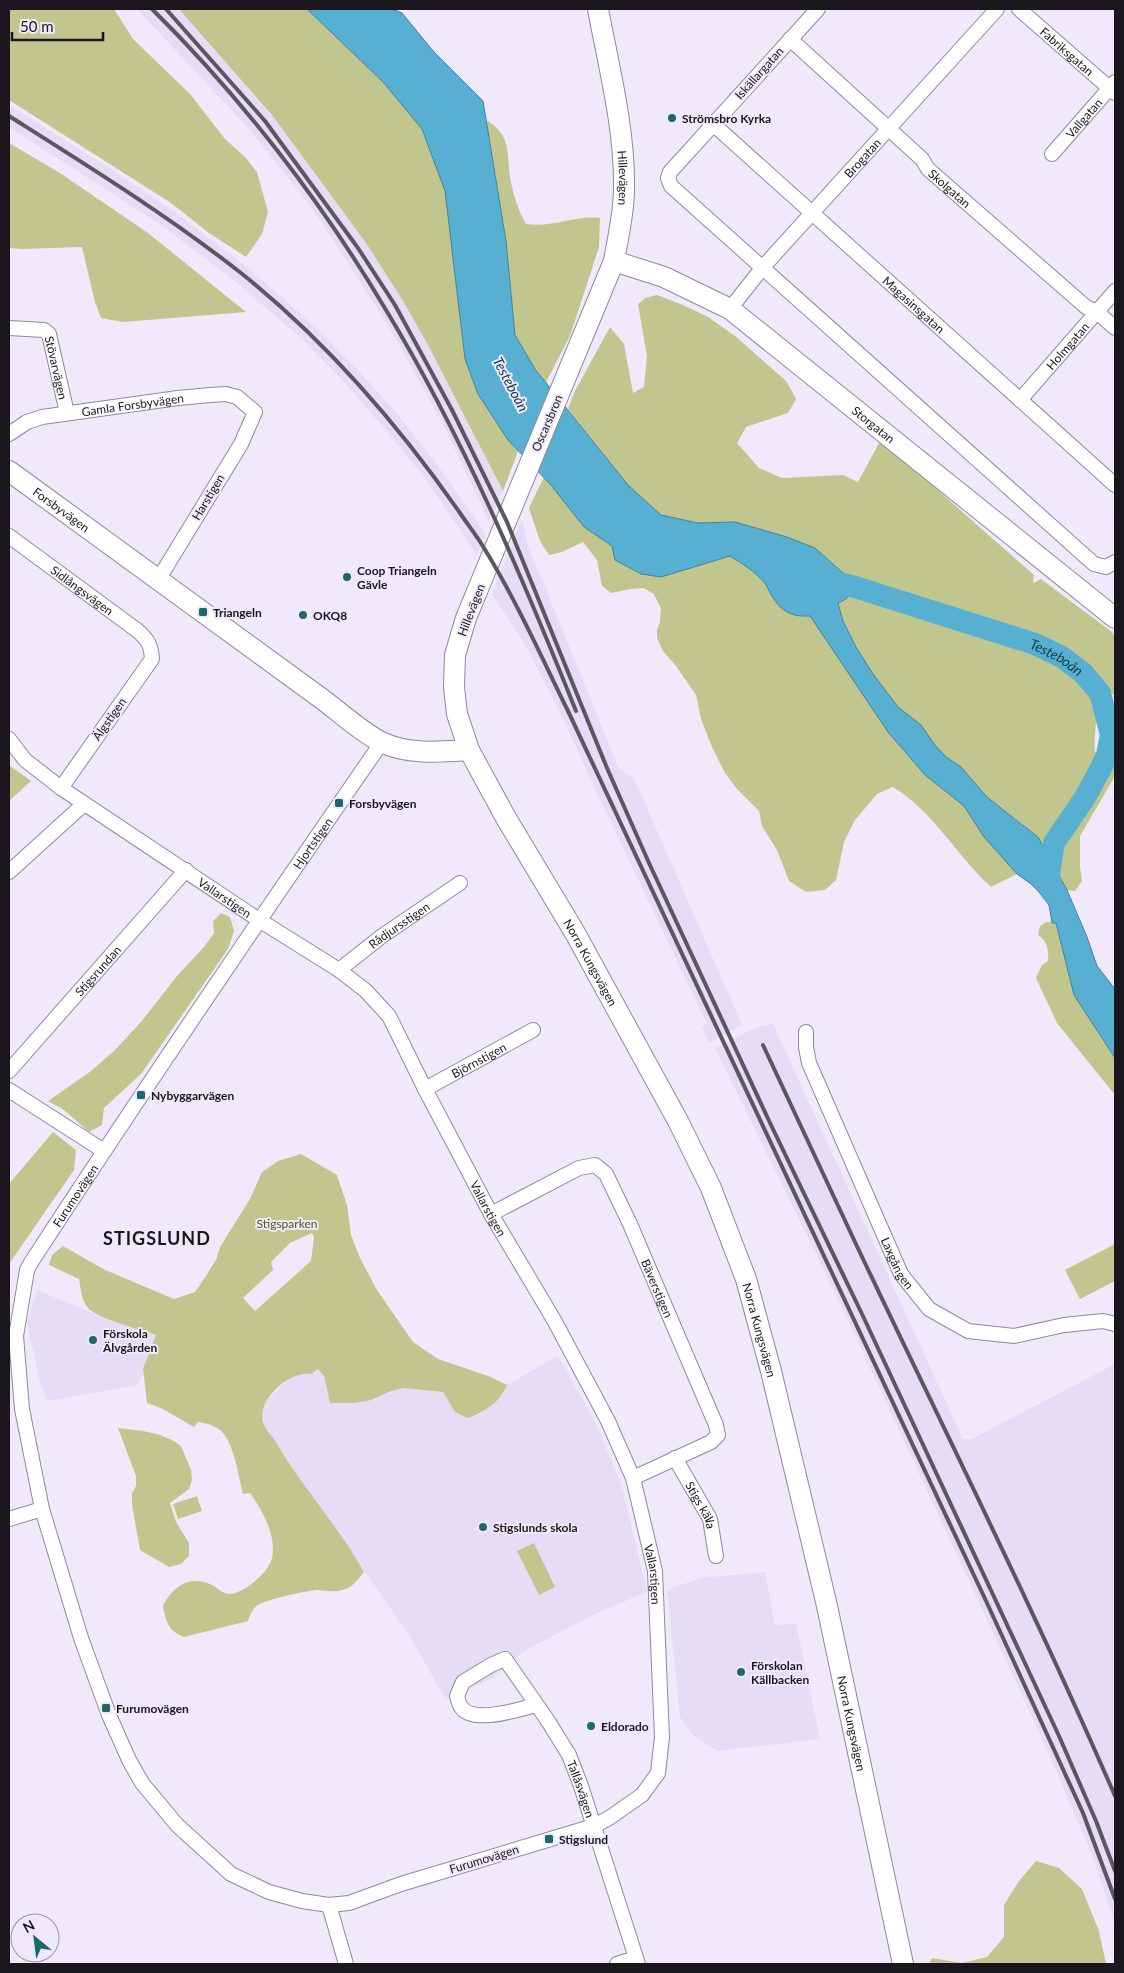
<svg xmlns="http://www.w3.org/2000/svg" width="1124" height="1973" viewBox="0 0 1124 1973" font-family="Lato,sans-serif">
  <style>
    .built { fill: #e6dcf5 }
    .green { fill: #c1c68e; fill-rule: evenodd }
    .water { fill: #57b0d1; stroke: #44829b }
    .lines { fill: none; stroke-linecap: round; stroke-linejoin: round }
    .river { stroke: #57b0d1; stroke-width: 22 }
    .street-casing { stroke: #908999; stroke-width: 16 }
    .secondary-casing { stroke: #908999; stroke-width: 22 }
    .street { stroke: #fff; stroke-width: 14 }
    .secondary { stroke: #fff; stroke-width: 20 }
    .rail { stroke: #5b5761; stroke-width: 4 }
    .poi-dot { fill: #1c6969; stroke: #f0e9fb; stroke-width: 2 }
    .labels { text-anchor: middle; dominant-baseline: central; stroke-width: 4; stroke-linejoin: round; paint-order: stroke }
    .street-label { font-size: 12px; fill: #19161d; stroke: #f0e9fb }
    .poi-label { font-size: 12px; font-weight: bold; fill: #19161d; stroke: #f0e9fb; text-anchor: start }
    .park-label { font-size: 12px; fill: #53561f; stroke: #f0e9fb }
    .water-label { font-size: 14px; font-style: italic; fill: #103947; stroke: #f0e9fb }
    .district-label { font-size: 18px; font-weight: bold; letter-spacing: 1px; fill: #19161d; stroke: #f0e9fb }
  </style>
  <rect width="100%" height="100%" fill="#f0e9fb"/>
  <path class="built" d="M137,9H179L187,17L272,115L366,243L403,301L428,345L503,491L489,521L443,424L387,323L312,208L250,130Z
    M9,105L103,164L175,212L248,268L315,326L358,370L399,416L438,466L486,534L477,555L424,477L384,428L344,382L302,339L236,282L164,227L9,127Z
    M522,519L527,543L619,769L634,778L742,1025L709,1043L702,1027L707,1024L596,791L561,714L523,641L492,594Z
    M773,1024L963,1439H972L1115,1364V1924L1093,1857L1040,1734L841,1305L715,1048L757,1027Z
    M37,1290L100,1316L157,1335L138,1385L47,1401L40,1382L27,1323Z
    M558,1356L595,1422L621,1483L647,1592L601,1611L526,1650L492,1679L446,1698L439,1688L410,1636L283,1455L274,1439L266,1431L262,1411L267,1401L287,1380L301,1373L318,1369L324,1375L326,1391L371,1400L391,1391L404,1388L443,1392L455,1412L469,1418L481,1414L504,1394L507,1385Z
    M765,1572L775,1626L796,1623L820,1739L717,1751L692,1734L680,1717L667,1590L701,1578Z"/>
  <path class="green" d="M9,9H114L133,39L190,94L225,139L245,157L257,172L268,212L262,234L246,257L209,233L171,203L9,100Z
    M179,9H307L383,82L422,129L445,191L465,359L478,394L508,440L518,451L503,491L428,345L403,301L366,243L272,115Z
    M486,120C511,134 507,153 510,177C513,194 518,210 526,224C553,228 575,215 600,218L599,247L570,336L546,382L535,369L515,335L506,241Z
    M9,143L60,173L148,233L246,312L123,322L101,318L95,302L82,247L23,249L9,248Z
    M657,295L683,305L708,317L735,336L786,381L796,399L788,413L746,427L737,443L759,468L782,478L843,475L858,482L879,443L891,449L1034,575L1033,583L1041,579L1112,632L1115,637V697L1108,688L1095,694C1092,704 1096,713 1096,723C1095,733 1094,741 1095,752L1115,761V776L1080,836V867L1082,881L1075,891L1067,890L1024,825L987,797L961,767L945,756L935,745L921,725L898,707L873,674L856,647L843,621L838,603L841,602L855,578L843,573L815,548L787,537L735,522L698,523L661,515L628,485L568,409L575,391L610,327L624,344L633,393L644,387L647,356L638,304L645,298Z
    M544,477L584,527L612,546L696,566L730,556L747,566L766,584L774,600L803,617L810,616L888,732L925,775L964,806L984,837L1017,874L991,887C957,856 933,811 893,787L877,794L855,820L844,842L836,880L825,890L806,892L789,881L777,850L762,826L759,811L737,789L725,773L712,747L701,719L696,695L676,666L663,651L657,638V630L660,622L661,609L654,594L644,588L631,589L611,593L602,586L597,560L583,542L562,552L549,555L540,541L529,508Z
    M9,765L31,781L9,801Z
    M221,913L230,917L234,931L228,949L141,1074L104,1108L102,1125L89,1132L64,1110L48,1101L91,1071L115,1050L141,1022L177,976L204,947L214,933L213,921Z
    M1046,922L1056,923L1074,995L1115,1058V1095L1057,1023L1036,978L1042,965L1048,961C1049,951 1047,940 1038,935L1040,926Z
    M53,1132L76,1150L74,1170L9,1264V1184Z
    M301,1154L337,1175L347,1205L351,1235L360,1258L377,1290L413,1342L438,1359L491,1377L507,1385C501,1401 484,1413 468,1418L455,1412L443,1392L404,1388L391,1391L371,1400L355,1403H330L324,1376L318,1369L311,1374C292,1371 267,1392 263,1410C260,1422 267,1431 274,1439C300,1485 338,1525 364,1572C359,1578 355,1584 348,1588C338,1593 328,1591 318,1590C308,1590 265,1600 258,1605C252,1609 250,1615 248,1621L184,1637C168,1631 166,1621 163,1606C172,1587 189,1575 210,1584C217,1587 222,1594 230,1594C237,1594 248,1587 254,1582C261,1576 270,1567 272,1558C277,1536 262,1510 250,1493L243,1494C239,1477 234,1446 223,1433C217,1426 207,1423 198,1422L194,1427L161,1408L147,1403L143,1369L156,1335C142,1330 96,1318 88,1308C81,1300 81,1289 79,1279L49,1265L52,1255L63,1246L103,1269L174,1299L195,1292L200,1285L216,1260L220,1247L250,1199L262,1172L278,1161ZM312,1233L314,1237L311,1261L255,1311L243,1298L273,1270L271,1262L290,1243Z
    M1115,1244V1281L1080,1299L1065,1270Z
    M118,1428L143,1431L160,1435L174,1441L181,1446L191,1470L192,1480L189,1489L170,1503L176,1522L189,1543V1556L181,1564L169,1567L140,1550L132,1504V1493L136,1486V1476Z
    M197,1496L202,1511L178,1519L173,1504Z
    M534,1543L555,1587L539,1595L517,1551Z
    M1036,1861L1059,1868L1082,1889L1099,1931L1106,1964H929L932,1958L962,1963L987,1957L1004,1937V1905L1019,1881Z"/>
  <path class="water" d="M307,9H392L402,13L434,52L483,101L506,241L515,335L535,369L628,485L661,515L698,523L735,522L787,537L815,548L843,573L855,579C854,591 849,599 838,603L843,621L856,647L873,674L898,707L921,725L935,745L945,756L961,767L987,797L1038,837L1067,890L1087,937L1097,966L1115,989V1058L1074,995L1056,923H1052L1049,905L1039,892L1031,884L1017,874L984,837L964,806L925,775L888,732L810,616C794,617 783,613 774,599C770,594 768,587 764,582C754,571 743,564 730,556L661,577L641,574L615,560L612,546L584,527L550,484L508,440L478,394L465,359L445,191L422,129L383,82Z"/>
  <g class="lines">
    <path class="river" id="s1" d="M824,579L855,587L1035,644L1062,657L1083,673L1100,693L1111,735L1107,755L1100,770L1084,799L1054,843L1049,873L1051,891"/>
    <defs>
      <g id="street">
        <path d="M818,9L670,172L668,178L671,186L1094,564L1106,567L1115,562"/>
        <path id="s2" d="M1019,9L1115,93"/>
        <path id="s3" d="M790,39L922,159L928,169L1086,307L1097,312L1115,328"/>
        <path id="s4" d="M713,124L1115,485"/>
        <path id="s5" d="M1052,154L1115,82"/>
        <path id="s6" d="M730,309L763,267L997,9"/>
        <path id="s7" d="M9,328L44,330L49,334L67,413"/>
        <path id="s8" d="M1020,400L1115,291"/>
        <path id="s9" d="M9,434L27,422L42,417L178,398L210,395L226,394L237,397L255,412L241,444L158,580"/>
        <path id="s10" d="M9,536L138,631C148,640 151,645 152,659L61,788"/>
        <path id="s11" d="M9,739L25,760L61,788L259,920L339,970L366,991L389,1016L425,1089L491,1214L554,1320L608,1421L633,1478L655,1571L662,1737L658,1773L642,1795L609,1818L594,1826L401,1884L349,1903L329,1905L302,1901L269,1892L231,1874L177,1825L142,1783L129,1760L109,1715L81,1638L42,1509L22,1409L16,1336L27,1270L32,1261C146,1086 263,914 382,742"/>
        <path d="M9,872L84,804"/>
        <path id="s12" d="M339,970L382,936L460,883"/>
        <path id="s13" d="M806,1032V1047L809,1063L901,1274L929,1309L968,1331L1014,1336L1064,1325L1103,1321L1115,1324"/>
        <path id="s14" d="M9,1071L186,870"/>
        <path id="s15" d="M425,1089L533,1030"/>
        <path d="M9,1090L104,1151"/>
        <path id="s16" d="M491,1214L579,1168L595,1165L606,1174L630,1224L716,1425L718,1435L711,1442L633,1478"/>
        <path id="s17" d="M675,1458L710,1519L716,1556"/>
        <path d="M9,1519L42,1509"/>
        <path id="s18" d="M536,1705C520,1709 473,1725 461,1707C459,1705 458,1699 457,1696L463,1682L491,1665L505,1659L548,1721L569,1755L581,1786L638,1964"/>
        <path d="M329,1905L346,1964"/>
        <path d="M617,1964L636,1958"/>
      </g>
      <g id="secondary">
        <path id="s19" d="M598,9C609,68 625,129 624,189C624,213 618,237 614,261L466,618L455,655L454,687L457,714L469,750L506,818L575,933L678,1121L711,1188L746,1279L771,1371L827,1606L903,1964"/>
        <path id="s20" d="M614,261L664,277L730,309L1115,618"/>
        <path id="s21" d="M9,471L322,699C341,713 360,731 381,742C408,755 440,752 469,750"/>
      </g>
    </defs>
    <use href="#street" class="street-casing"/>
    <use href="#secondary" class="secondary-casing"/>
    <use href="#street" class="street"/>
    <use href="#secondary" class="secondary"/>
    <path class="rail" d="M152,9C241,97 322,202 386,310C463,437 521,574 576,711
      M166,9L265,121L358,248L395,305L452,410L507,522L607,768L649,863L771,1125L862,1314L1059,1736L1096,1821L1115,1871
      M9,116C88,166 167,215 241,273C326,341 398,424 460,513C468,525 477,536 484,548C516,600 541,656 568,711L987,1603L1083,1813L1115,1899
      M763,1045C794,1111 824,1176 855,1242C942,1426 1034,1609 1115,1796"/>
  </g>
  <g class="poi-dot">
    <circle cx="672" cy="118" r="5"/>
    <circle cx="347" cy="577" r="5"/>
    <rect x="198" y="607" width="10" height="10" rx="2.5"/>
    <circle cx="303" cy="615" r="5"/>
    <rect x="334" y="798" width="10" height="10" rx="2.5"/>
    <rect x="136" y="1090" width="10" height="10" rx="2.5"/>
    <circle cx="93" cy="1340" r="5"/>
    <circle cx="483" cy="1527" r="5"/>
    <circle cx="741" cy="1672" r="5"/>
    <rect x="101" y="1703" width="10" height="10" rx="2.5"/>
    <circle cx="591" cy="1726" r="5"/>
    <rect x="544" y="1834" width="10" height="10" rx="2.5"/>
  </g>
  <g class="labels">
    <g class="street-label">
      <text stroke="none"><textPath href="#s2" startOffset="64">Fabriksgatan</textPath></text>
      <text transform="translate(759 73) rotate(-48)">Iskällargatan</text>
      <text stroke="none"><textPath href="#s5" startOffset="48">Vallgatan</textPath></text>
      <text stroke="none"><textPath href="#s6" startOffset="201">Brogatan</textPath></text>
      <text stroke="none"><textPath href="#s19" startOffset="171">Hillevägen</textPath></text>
      <text stroke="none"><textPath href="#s3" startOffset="219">Skolgatan</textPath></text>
      <text stroke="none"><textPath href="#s4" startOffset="270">Magasinsgatan</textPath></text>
      <text stroke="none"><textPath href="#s8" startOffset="72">Holmgatan</textPath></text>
      <text stroke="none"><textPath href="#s7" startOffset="76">Stövarvägen</textPath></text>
      <text stroke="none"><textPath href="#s9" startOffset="129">Gamla Forsbyvägen</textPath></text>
      <text transform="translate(547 423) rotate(-67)">Oscarsbron</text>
      <text stroke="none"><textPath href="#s20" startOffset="310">Storgatan</textPath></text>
      <text transform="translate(208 497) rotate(-59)">Harstigen</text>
      <text stroke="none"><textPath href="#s21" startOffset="65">Forsbyvägen</textPath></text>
      <text stroke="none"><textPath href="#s10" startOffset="91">Sidlångsvägen</textPath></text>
      <text transform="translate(471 610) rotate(-69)">Hillevägen</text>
      <text transform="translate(109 719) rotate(-55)">Älgstigen</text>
      <text stroke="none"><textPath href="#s11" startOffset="2934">Hjortstigen</textPath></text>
      <text stroke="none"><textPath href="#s11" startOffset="269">Vallarstigen</textPath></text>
      <text stroke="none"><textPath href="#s12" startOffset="75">Rådjursstigen</textPath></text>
      <text stroke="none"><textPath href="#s19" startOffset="1022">Norra Kungsvägen</textPath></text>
      <text stroke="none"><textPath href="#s14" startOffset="134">Stigsrundan</textPath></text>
      <text stroke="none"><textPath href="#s15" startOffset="61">Björnstigen</textPath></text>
      <text stroke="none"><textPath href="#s11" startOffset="2509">Furumovägen</textPath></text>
      <text stroke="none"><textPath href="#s11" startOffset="689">Vallarstigen</textPath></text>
      <text stroke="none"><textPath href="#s13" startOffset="250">Laxgången</textPath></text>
      <text stroke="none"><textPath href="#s16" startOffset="255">Bäverstigen</textPath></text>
      <text stroke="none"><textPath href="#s19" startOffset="1428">Norra Kungsvägen</textPath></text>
      <text stroke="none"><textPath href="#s17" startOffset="54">Stigs källa</textPath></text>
      <text stroke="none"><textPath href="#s11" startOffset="1094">Vallarstigen</textPath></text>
      <text stroke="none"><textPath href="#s19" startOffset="1832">Norra Kungsvägen</textPath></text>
      <text stroke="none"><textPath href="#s18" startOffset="305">Tallåsvägen</textPath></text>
      <text transform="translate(484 1859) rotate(-17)">Furumovägen</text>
    </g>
    <g class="poi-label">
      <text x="682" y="118">Strömsbro Kyrka</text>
      <text x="357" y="570">Coop Triangeln<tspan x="357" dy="14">Gävle</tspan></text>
      <text x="213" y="612">Triangeln</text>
      <text x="313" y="615">OKQ8</text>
      <text x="349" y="803">Forsbyvägen</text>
      <text x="151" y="1095">Nybyggarvägen</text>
      <text x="103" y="1333">Förskola<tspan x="103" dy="14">Älvgården</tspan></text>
      <text x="493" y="1527">Stigslunds skola</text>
      <text x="751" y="1665">Förskolan<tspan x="751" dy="14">Källbacken</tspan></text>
      <text x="116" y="1708">Furumovägen</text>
      <text x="601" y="1726">Eldorado</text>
      <text x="559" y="1839">Stigslund</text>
    </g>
    <g class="park-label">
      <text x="287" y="1223">Stigsparken</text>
    </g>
    <g class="water-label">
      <text transform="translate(511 384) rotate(62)">Testeboån</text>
      <text stroke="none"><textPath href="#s1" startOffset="246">Testeboån</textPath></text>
    </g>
    <g class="district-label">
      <text x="157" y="1238">STIGSLUND</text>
    </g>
  </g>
  <rect width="1124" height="1973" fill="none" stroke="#19161d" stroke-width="20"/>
  <g transform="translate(35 1938) rotate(331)"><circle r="24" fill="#f0e9fb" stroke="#9a95a2"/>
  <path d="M0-4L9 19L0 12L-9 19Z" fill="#1c6969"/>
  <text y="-8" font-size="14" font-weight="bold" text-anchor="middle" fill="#19161d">N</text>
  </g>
  <path d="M12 32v8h91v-8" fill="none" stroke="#19161d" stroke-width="2.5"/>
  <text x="20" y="32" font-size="15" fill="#19161d" stroke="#f0e9fb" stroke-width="4" paint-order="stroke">50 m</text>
</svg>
